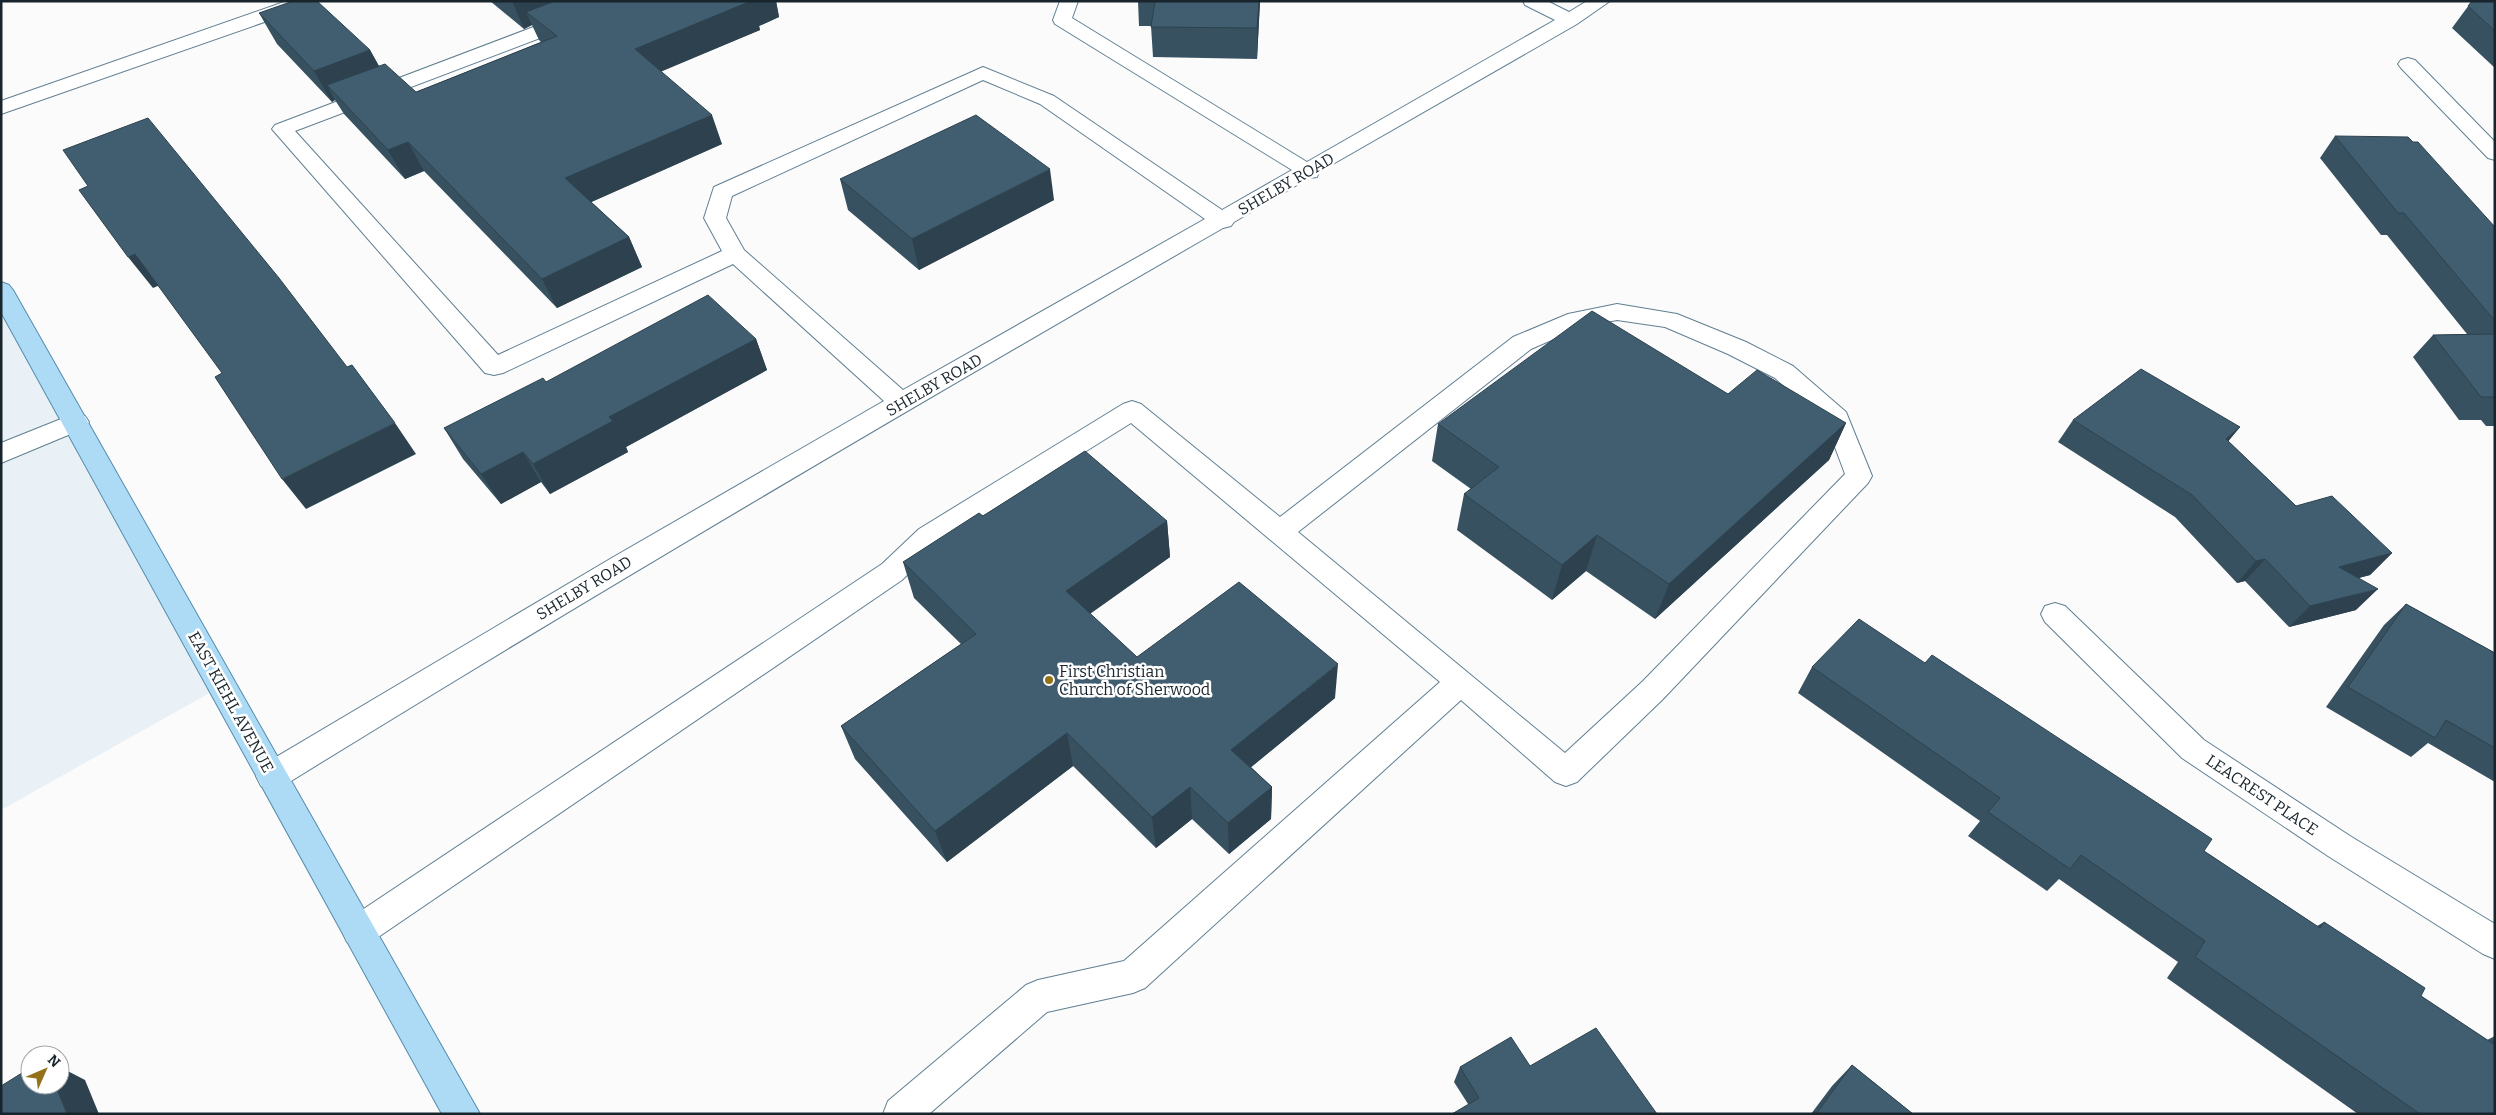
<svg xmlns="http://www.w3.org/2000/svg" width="2496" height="1115" viewBox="0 0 2496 1115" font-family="Bitter,serif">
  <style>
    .built { fill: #e9f1f6 }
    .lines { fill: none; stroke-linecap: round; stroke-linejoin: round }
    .service-casing { stroke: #607f91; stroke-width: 2 }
    .minor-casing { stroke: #607f91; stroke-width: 2 }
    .primary-casing { stroke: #558cac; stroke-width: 2 }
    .service { fill: #fff; fill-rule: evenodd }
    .minor { fill: #fff; fill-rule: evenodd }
    .primary { fill: #addbf6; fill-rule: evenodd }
    .wall { fill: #375160 }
    .shaded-wall { fill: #2d424e }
    .building { fill: #405e70; stroke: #2d424e }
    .poi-dot { fill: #94721a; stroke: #fff; stroke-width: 2 }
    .labels { text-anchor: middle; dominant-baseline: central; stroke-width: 5; stroke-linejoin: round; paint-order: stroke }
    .street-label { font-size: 16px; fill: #19252d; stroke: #fff }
    .poi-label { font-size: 16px; fill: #19252d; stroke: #fff; text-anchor: start }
  </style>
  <rect width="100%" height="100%" fill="#fbfbfb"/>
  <path class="built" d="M1,290L222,686L1,810Z"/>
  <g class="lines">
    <defs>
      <path id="service" d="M1617,304L1677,314L1746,342L1793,366L1846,412L1872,476L1868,483L1663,699L1577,782L1566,786L1555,782L1461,700L1145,988L1133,993L1047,1012L929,1114H883L888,1101L1026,985L1038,980L1124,961L1440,682L1131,423L939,543L902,580L371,942L359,947L347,942L342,931L347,920L882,564L919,529L1123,404L1132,401L1141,404L1280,517L1513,337L1568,314ZM1617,320L1665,327L1728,354L1775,378L1826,423L1845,474L1643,681L1565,753L1298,532L1531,349L1581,327Z"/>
      <path id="minor" d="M287,1H315L313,5L1,114V101Z
        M602,1H629L627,5L295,131L498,355L722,251L704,218L714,187L983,67L1054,96L1222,210L1292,170L1055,24L1053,20L1060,1H1078L1072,18L1307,162L1555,20L1525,5L1523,1H1547L1569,12L1587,1H1610L1577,24L1319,172L1317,177L1309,178L1234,222L1231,226L1223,228C907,410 593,594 283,786L272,790L261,786L256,776L261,766L610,559L884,401L733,264L503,373L494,375L485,373L272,129L275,125ZM983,80L1040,104L1205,219L903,390L744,250L726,218L732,196Z
        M2408,58L2415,60L2495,142V160L2488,158L2401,68L2398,64L2401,60Z
        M76,413L85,416L89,422L85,428L1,463V443Z
        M2055,603L2065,606L2204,740L2350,836L2495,924V959L2483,954L2328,856L2182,758L2045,622L2041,614L2045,606Z"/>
      <path id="primary" d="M1,282L9,285L13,290L480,1114H442L1,312Z"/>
    </defs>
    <use href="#service" class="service-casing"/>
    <use href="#minor" class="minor-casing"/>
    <use href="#primary" class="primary-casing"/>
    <use href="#service" class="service"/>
    <use href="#minor" class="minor"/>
    <use href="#primary" class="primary"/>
  </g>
  <path class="wall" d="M490,1H776L779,17L759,26L760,30L661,71L722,144L591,202L629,237L642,267L557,308L424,171L405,179L344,114L335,100L332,102L277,44L259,13L370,50L379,66L416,92L541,42L539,40L532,25L524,29Z
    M1138,1H1260L1257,59L1153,57L1151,26H1139Z
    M2472,1H2495V68L2452,28Z
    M2335,136L2495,227V426H2486L2481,420H2459L2413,357L2433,335L2467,334L2387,235H2381L2320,158Z
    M840,179L1054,200L919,270L848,210Z
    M756,339L767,370L626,447L628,452L550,494L541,482L501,504L463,459L444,428L546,382Z
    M1728,394L1846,423L1829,460L1655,619L1586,571L1552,600L1457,530L1464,494L1471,489L1432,461L1438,424Z
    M2073,420L2240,427L2228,441L2296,506L2392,553L2370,575L2358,578L2356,610L2289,627L2245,581L2237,583L2175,517L2058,442Z
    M983,516L1167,521L1170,557L1090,614L1137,657L1335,698L1251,767L1272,787L1271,819L1229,854L1192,819L1156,848L1073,766L947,862L855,759L841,726L961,644L914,598L903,562Z
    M2406,604L2495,653V782L2428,743L2411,757L2326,707L2384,625Z
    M1812,667L2204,851L2317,926L2324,922L2421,996L2487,1040L2495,1036V1114H2358L2167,978L2178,962L2059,879L2047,891L1968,836L1980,821L1798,693Z
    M1852,1065L1913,1114H1811L1832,1086Z
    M1530,1066L1657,1114L1468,1104L1454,1082L1460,1067Z"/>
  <path class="shaded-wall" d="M512,1H596L526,12L532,25L524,29Z
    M749,1H776L779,17L759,26L760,30L646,78L635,49Z
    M1259,1H1260L1257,59V28Z
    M370,50L387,81L327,85L335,100L332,102L314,71Z
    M712,115L722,144L578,208L565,178Z
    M408,142L424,171L405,179L388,150Z
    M1050,169L1054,200L919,270L912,239Z
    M629,237L642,267L557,308L542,279Z
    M135,254L160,285L153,288L128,257Z
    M756,339L767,370L626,447L628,452L550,494L533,464L609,417Z
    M395,423L416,454L306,509L282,479Z
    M1846,423L1829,460L1655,619L1669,584Z
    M2240,427L2222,449L2226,439Z
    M523,452L541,482L501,504L481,474Z
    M1167,521L1170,557L1072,626L1066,591Z
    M1597,535L1586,571L1552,600L1562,565Z
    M2392,553L2370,575L2318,589L2339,567Z
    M2265,559L2245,581L2237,583L2256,561Z
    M2378,589L2356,610L2289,627L2310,606Z
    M1338,664L1335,698L1232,783L1231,750Z
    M1067,733L1073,766L947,862L935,831Z
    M1190,787L1192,819L1156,848L1152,817Z
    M1272,787L1271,819L1229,854L1228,823Z
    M60,1067L85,1080L99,1114H67L55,1085H60Z"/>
  <path class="building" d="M293,1H317L370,50L314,71L259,13Z
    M555,1H751L635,49L712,115L565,178L629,237L542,279L408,142L388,150L327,85L385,64L416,92L429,87L557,36L526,12Z
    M1155,1H1259L1257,28L1151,27Z
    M2472,1H2495V31L2468,6Z
    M976,115L1050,169L912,239L840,179Z
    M148,118L279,278L347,367L352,365L395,423L282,479L215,377L222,373L135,254L128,257L79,190L88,186L63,150Z
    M2335,136L2408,137L2413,142H2418L2495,227V321L2404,213H2398Z
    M708,295L756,339L609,417L613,421L533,464L523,452L481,474L444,428L543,378L546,382Z
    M1592,311L1728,394L1757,370L1846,423L1669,584L1597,535L1562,565L1464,494L1499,467L1438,424Z
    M2495,334V397H2481L2433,335Z
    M2141,369L2240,427L2226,439L2296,506L2332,496L2392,553L2339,567L2378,589L2310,606L2265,559L2256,561L2192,495L2073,420Z
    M1085,451L1167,521L1066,591L1137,657L1239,582L1338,664L1231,750L1272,787L1228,823L1190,787L1152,817L1067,733L935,831L841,726L976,634L903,562L979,513L983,516Z
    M2406,604L2495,653V748L2446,720L2435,738L2348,687Z
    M1859,619L1925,663L1932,655L2212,839L2204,851L2320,928L2324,922L2425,988L2421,996L2495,1045V1114H2420L2195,957L2205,941L2081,855L2070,869L1988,812L2000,798L1812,667Z
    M1596,1028L1657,1114H1452L1479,1098L1460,1067L1511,1037L1530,1066Z
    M1852,1065L1913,1114H1816Z
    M30,1068V1085H55L67,1114H1V1086Z"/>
  <circle class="poi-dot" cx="1049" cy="680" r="5"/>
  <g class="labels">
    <g class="street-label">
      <text transform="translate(1286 184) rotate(-30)">SHELBY ROAD</text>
      <text transform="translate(934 385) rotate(-30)">SHELBY ROAD</text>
      <text transform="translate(584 588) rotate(-31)">SHELBY ROAD</text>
      <text transform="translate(231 702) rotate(61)">EAST KIEHL AVENUE</text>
      <text transform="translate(2262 795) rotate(34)">LEACREST PLACE</text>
    </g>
    <g class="poi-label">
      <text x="1059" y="671">First Christian<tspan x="1059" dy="18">Church of Sherwood</tspan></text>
    </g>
  </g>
  <rect width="2496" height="1115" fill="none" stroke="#19252d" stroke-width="5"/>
  <g transform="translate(45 1070) rotate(45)"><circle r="24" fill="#ffffff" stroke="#a3a8ab"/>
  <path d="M0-4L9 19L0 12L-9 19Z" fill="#94721a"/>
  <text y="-8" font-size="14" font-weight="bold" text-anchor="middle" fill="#19252d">N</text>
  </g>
</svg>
